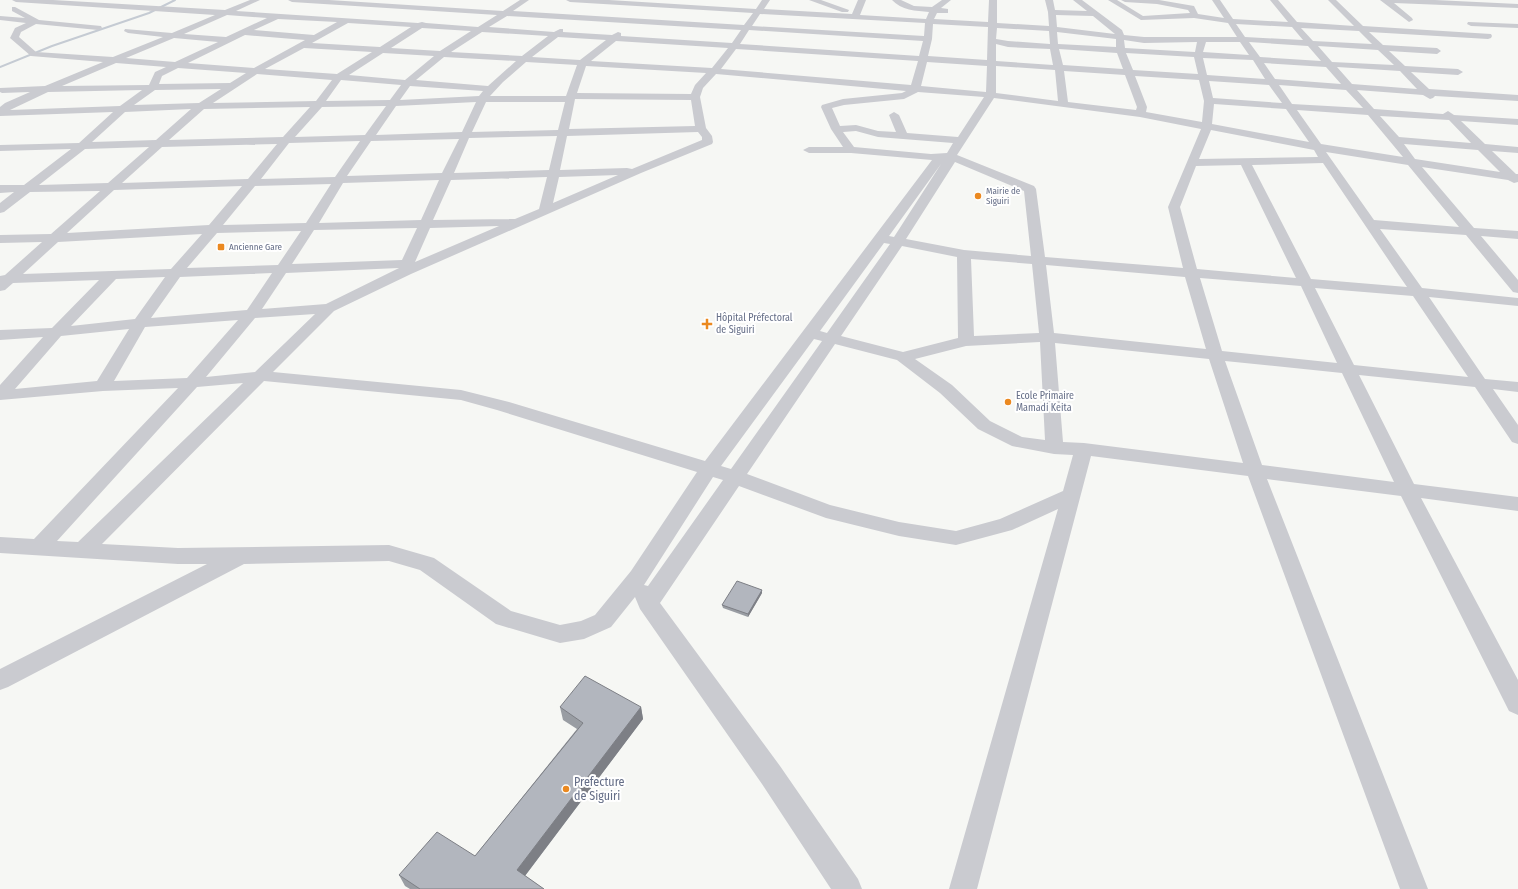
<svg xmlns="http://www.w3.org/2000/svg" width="1518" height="889" viewBox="0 0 1518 889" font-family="'Fira Sans Condensed',sans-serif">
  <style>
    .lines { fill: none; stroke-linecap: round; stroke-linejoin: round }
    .stream { stroke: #c5cbd3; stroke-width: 2 }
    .minor { fill: #cacbd0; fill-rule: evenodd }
    .wall { fill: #999da3 }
    .shaded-wall { fill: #7d7f85 }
    .building { fill: #b2b6be; stroke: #7d7f85 }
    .poi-dot { fill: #eb8920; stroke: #fff; stroke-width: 1.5 }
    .labels { text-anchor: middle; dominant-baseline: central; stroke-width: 4; stroke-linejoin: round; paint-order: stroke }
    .far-poi-label { font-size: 9px; fill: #656e87; stroke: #fff; text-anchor: start }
    .poi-label { font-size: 10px; fill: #656e87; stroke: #fff; text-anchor: start }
    .near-poi-label { font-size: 12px; fill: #656e87; stroke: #fff; text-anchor: start }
  </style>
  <rect width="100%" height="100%" fill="#f6f7f4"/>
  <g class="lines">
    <path class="stream" d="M0,67L52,46L149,13L175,0"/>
    <path class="minor" d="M12,0H53L225,10L250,0H260L236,11L418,23L422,22L426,23L478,27L497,15L292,2L288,0H329L503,11L520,0H529L513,11L744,25L753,13L570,2L566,0H609L756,9L762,0H770L764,9L852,14L858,0H866L860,15L926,19L929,12C916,11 901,10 892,0H901L914,6L932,7L942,0H951L941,8L948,9V13H937L934,19L988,22L989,0H997V23L1049,26L1048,12L1045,0H1053L1055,10L1087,11L1073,0H1082L1122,30L1124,35L1144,37H1237L1228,23L1194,18L1141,20L1108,0H1117L1143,16L1190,13L1188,10L1157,4L1125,2L1121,0H1159L1194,6L1198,14L1224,18L1212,0H1220L1233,19L1288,22L1270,0H1278L1297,22L1354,26L1328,0H1336L1363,26L1491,34L1492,36L1491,38L1488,39L1369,32L1383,45L1437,48L1441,51L1437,54L1389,51L1405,66L1458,69L1463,72L1458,75L1411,72L1429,89L1518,95V101L1435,96L1433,98L1430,99L1423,95L1357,90L1374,109L1443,114L1448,111L1454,115L1518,119V125L1461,121L1485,144L1518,147V153L1492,151L1516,174H1518V182L1514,183L1508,180L1422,167L1474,228L1518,231V239L1481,236L1518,280V293L1513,292L1466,235L1380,229L1422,288L1518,298V306L1429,297L1485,379L1518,382V392L1493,389L1518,425V444L1512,442L1475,387L1359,375L1414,484L1518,497V511L1421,498L1518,680V715L1509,711L1401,496L1267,479L1428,889H1400L1248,476L1091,456L977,889H949L1058,509L1012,530L956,545L899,536L826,518L739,486L660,603L780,766L858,879L862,889H831L762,784L640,609L635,597L611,627L584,639L560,643L496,624L420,570L389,561L244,564L8,687L0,690V669L207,564H178L0,553V537L34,539L178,388L103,391L0,400V385L43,337L0,340V330L52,328L99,280L13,283L5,290L0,291V276L5,275L42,242L0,243V235L51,234L100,191L30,192L4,212L0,213V203L14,192L0,193V185H24L71,149L0,151V145L79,143L113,112L0,116V107L5,103L30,92L2,93L0,92V88L45,86L103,62L31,56L10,38L15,28L26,23L0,20V16L25,18L12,11V7H15L39,20L101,26L102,28L98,30L36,24L21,32L19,37L36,52L113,57L163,37L128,33L124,31L125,29L172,33L215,15L16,2ZM760,14L925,23L924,36L752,26ZM227,15L267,18L226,37L184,34ZM1056,15L1093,16L1115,34L1057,27ZM507,16L741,30L732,43L621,36V33L618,32L612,35L563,32V29H560L554,32L489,27ZM278,19L337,22L314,35L254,30ZM348,23L411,27L380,47L312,43ZM933,24L988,27L987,60L928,56L932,39ZM1236,24L1292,27L1303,40L1245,37ZM422,28L471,31L440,51L391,48ZM997,28L1049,31L1050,44L1008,41L996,39ZM1301,28L1359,31L1372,44L1313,41ZM749,30L923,41L919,56L740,44ZM482,32L548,36L522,56L451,52ZM1057,32L1116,39V47L1058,44ZM245,35L305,40L254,68L188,63ZM558,37L606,40L580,60L532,57ZM174,38L218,42L175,62L126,58ZM1124,40L1144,43L1197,42L1195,52L1125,48ZM616,41L728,48L712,68L591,61ZM1206,42H1240L1249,55L1203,52ZM1249,42L1308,46L1321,61L1260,57ZM996,44L1008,47L1050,49L1053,65L996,61ZM1318,46L1378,50L1394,65L1332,62ZM304,48L372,52L337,74L265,69ZM736,49L918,61L911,85L721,69ZM1059,49L1117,53L1123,69L1063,65ZM383,53L434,56L405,80L349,75ZM1126,53L1194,57L1198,74L1133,70ZM444,57L516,61L488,86L416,80ZM1203,58L1253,60L1265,79L1207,75ZM526,62L577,65L566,96H490L503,82ZM927,62L987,66L986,92L921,86ZM116,63L166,67L155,72L149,85L62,86ZM1264,63L1326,67L1341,84L1275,79ZM586,66L706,73L695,85L691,94L577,93ZM996,66L1055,70L1058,101L996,93ZM1337,67L1400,71L1417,89L1352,84ZM178,68L246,73L230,83L159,84L162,76ZM1064,71L1125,75L1137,107L1136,110L1068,102ZM257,74L332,80L316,101L213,103ZM716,74L906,91L902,93L843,99L822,105L821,107L831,129L843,147H809L803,150L809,153H851L932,160L705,461L509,402L461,390L273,372L334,311L411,274L641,173L712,144L713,142L712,136L706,128L700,97L703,88ZM1135,76L1199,80L1204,101L1202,122L1146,112L1147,107ZM341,80L401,85L390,100L326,101ZM1209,81L1269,85L1282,103L1213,98ZM1279,85L1346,90L1363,108L1292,104ZM410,86L483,91L479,96L400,100ZM221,89L199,103L134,105L155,90ZM142,90L120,106L10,110L48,92ZM918,92L984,97L958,137L907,133L899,115L894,112L889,115L896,132L878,131L856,125L840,126L832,108L844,105L904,99ZM994,98L1140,117L1201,129L1168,207L1183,268L1045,257L1036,189L1034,186L957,155ZM575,99L691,100L695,126L569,129ZM476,102L462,132L376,135L396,106ZM486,102H565L558,130L472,132ZM1214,104L1286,109L1309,142L1212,124ZM386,106L365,135L295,137L322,107ZM310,107L283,137L169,140L204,109ZM191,109L156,140L92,142L125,112ZM1297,110L1368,115L1403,157L1321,144ZM1380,116L1449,120L1471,143L1399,137ZM1211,130L1314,150L1318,157L1199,159ZM856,131L878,137L953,143L947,153L931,154L854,147L843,132ZM698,132L702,137V140L632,169L627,168L560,170L567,136ZM557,136L549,170L454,173L469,138ZM459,139L442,173L347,176L371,141ZM360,141L335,177L261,179L289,143ZM277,144L248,179L122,183L162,147ZM1404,144L1478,150L1500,172L1415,159ZM149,147L108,183L39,185L85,149ZM1326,152L1408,165L1459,227L1374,220ZM955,162L1024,191L1031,256L964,250L906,239ZM1323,163L1398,274L1407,287L1311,279L1252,165ZM941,164L894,237L889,236ZM1241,165L1296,278L1197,269L1180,207L1196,166ZM618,175L553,203L559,177ZM547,177L539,209L515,219L433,220L451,180ZM439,180L421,220L319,223L343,183ZM331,184L306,223L223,225L255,186ZM242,186L209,225L67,233L114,190ZM499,226L415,262L430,228ZM417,228L402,260L292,264L314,230ZM301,231L278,265L187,268L217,233ZM202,234L171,269L23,274L58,242ZM884,243L890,244L827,333L820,331ZM902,246L957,257L958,338L903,352L841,336ZM971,259L1032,264L1039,333L974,336ZM1046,265L1185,277L1206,349L1054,333ZM399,268L326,304L262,309L286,273ZM272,273L247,310L151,318L180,277ZM165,277L135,319L71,326L116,279ZM1200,278L1301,286L1337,363L1222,351ZM1315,288L1413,296L1468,377L1354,365ZM315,314L255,372L206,377L255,318ZM238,320L187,378L114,381L145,327ZM129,329L97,381L15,389L61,336ZM814,339L822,341L731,469L721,466ZM1040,342L1045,440L1022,437L990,421L952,385L915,359L966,346ZM1055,343L1209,359L1243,463L1084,443L1063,442ZM835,344L897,360L940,393L978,429L1012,446L1054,454L1073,455L1063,491L1000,519L956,531L899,522L830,505L747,474ZM1225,361L1342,373L1394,482L1262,465ZM264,381L461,400L497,410L697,472L631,571L595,615L581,621L560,625L511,611L434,558L389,545L178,548L102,544ZM243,383L78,542L57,541L197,387ZM713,477L723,480L648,586L644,585Z
      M809,0H821L849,10L848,12H842Z
      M1380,0H1435L1518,4V8L1394,3L1412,18L1413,20L1409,22Z
      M1468,22L1518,24V28L1471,26L1467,24Z"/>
  </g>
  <path class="wall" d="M762,593L748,617L723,608L722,605Z
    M560,707H641L643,719L525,876L544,889H410L405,886L399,875L475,856L577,729L563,720Z"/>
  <path class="shaded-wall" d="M762,590V593L748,617V614Z
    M641,707L643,719L521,881L517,870Z"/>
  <path class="building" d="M737,581L762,590L748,614L722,605Z
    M585,676L641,707L517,870L544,889H420L399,875L437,832L475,856L583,723L560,707Z"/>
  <g class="poi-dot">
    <circle cx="978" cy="196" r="4"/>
    <rect x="217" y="243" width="8" height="8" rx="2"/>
    <path d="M705 318h4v4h4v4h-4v4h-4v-4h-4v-4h4z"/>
    <circle cx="1008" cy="402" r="4"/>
    <circle cx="566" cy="789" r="4"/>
  </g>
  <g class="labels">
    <g class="far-poi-label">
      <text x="986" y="191">Mairie de<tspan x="986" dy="10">Siguiri</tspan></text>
      <text x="229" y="247">Ancienne Gare</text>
    </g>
    <g class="poi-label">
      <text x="716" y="318">Hôpital Préfectoral<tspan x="716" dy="12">de Siguiri</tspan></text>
      <text x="1016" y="396">Ecole Primaire<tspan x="1016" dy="12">Mamadi Keita</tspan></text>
    </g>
    <g class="near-poi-label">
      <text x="574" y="782">Prefecture<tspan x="574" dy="14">de Siguiri</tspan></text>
    </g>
  </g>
</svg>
